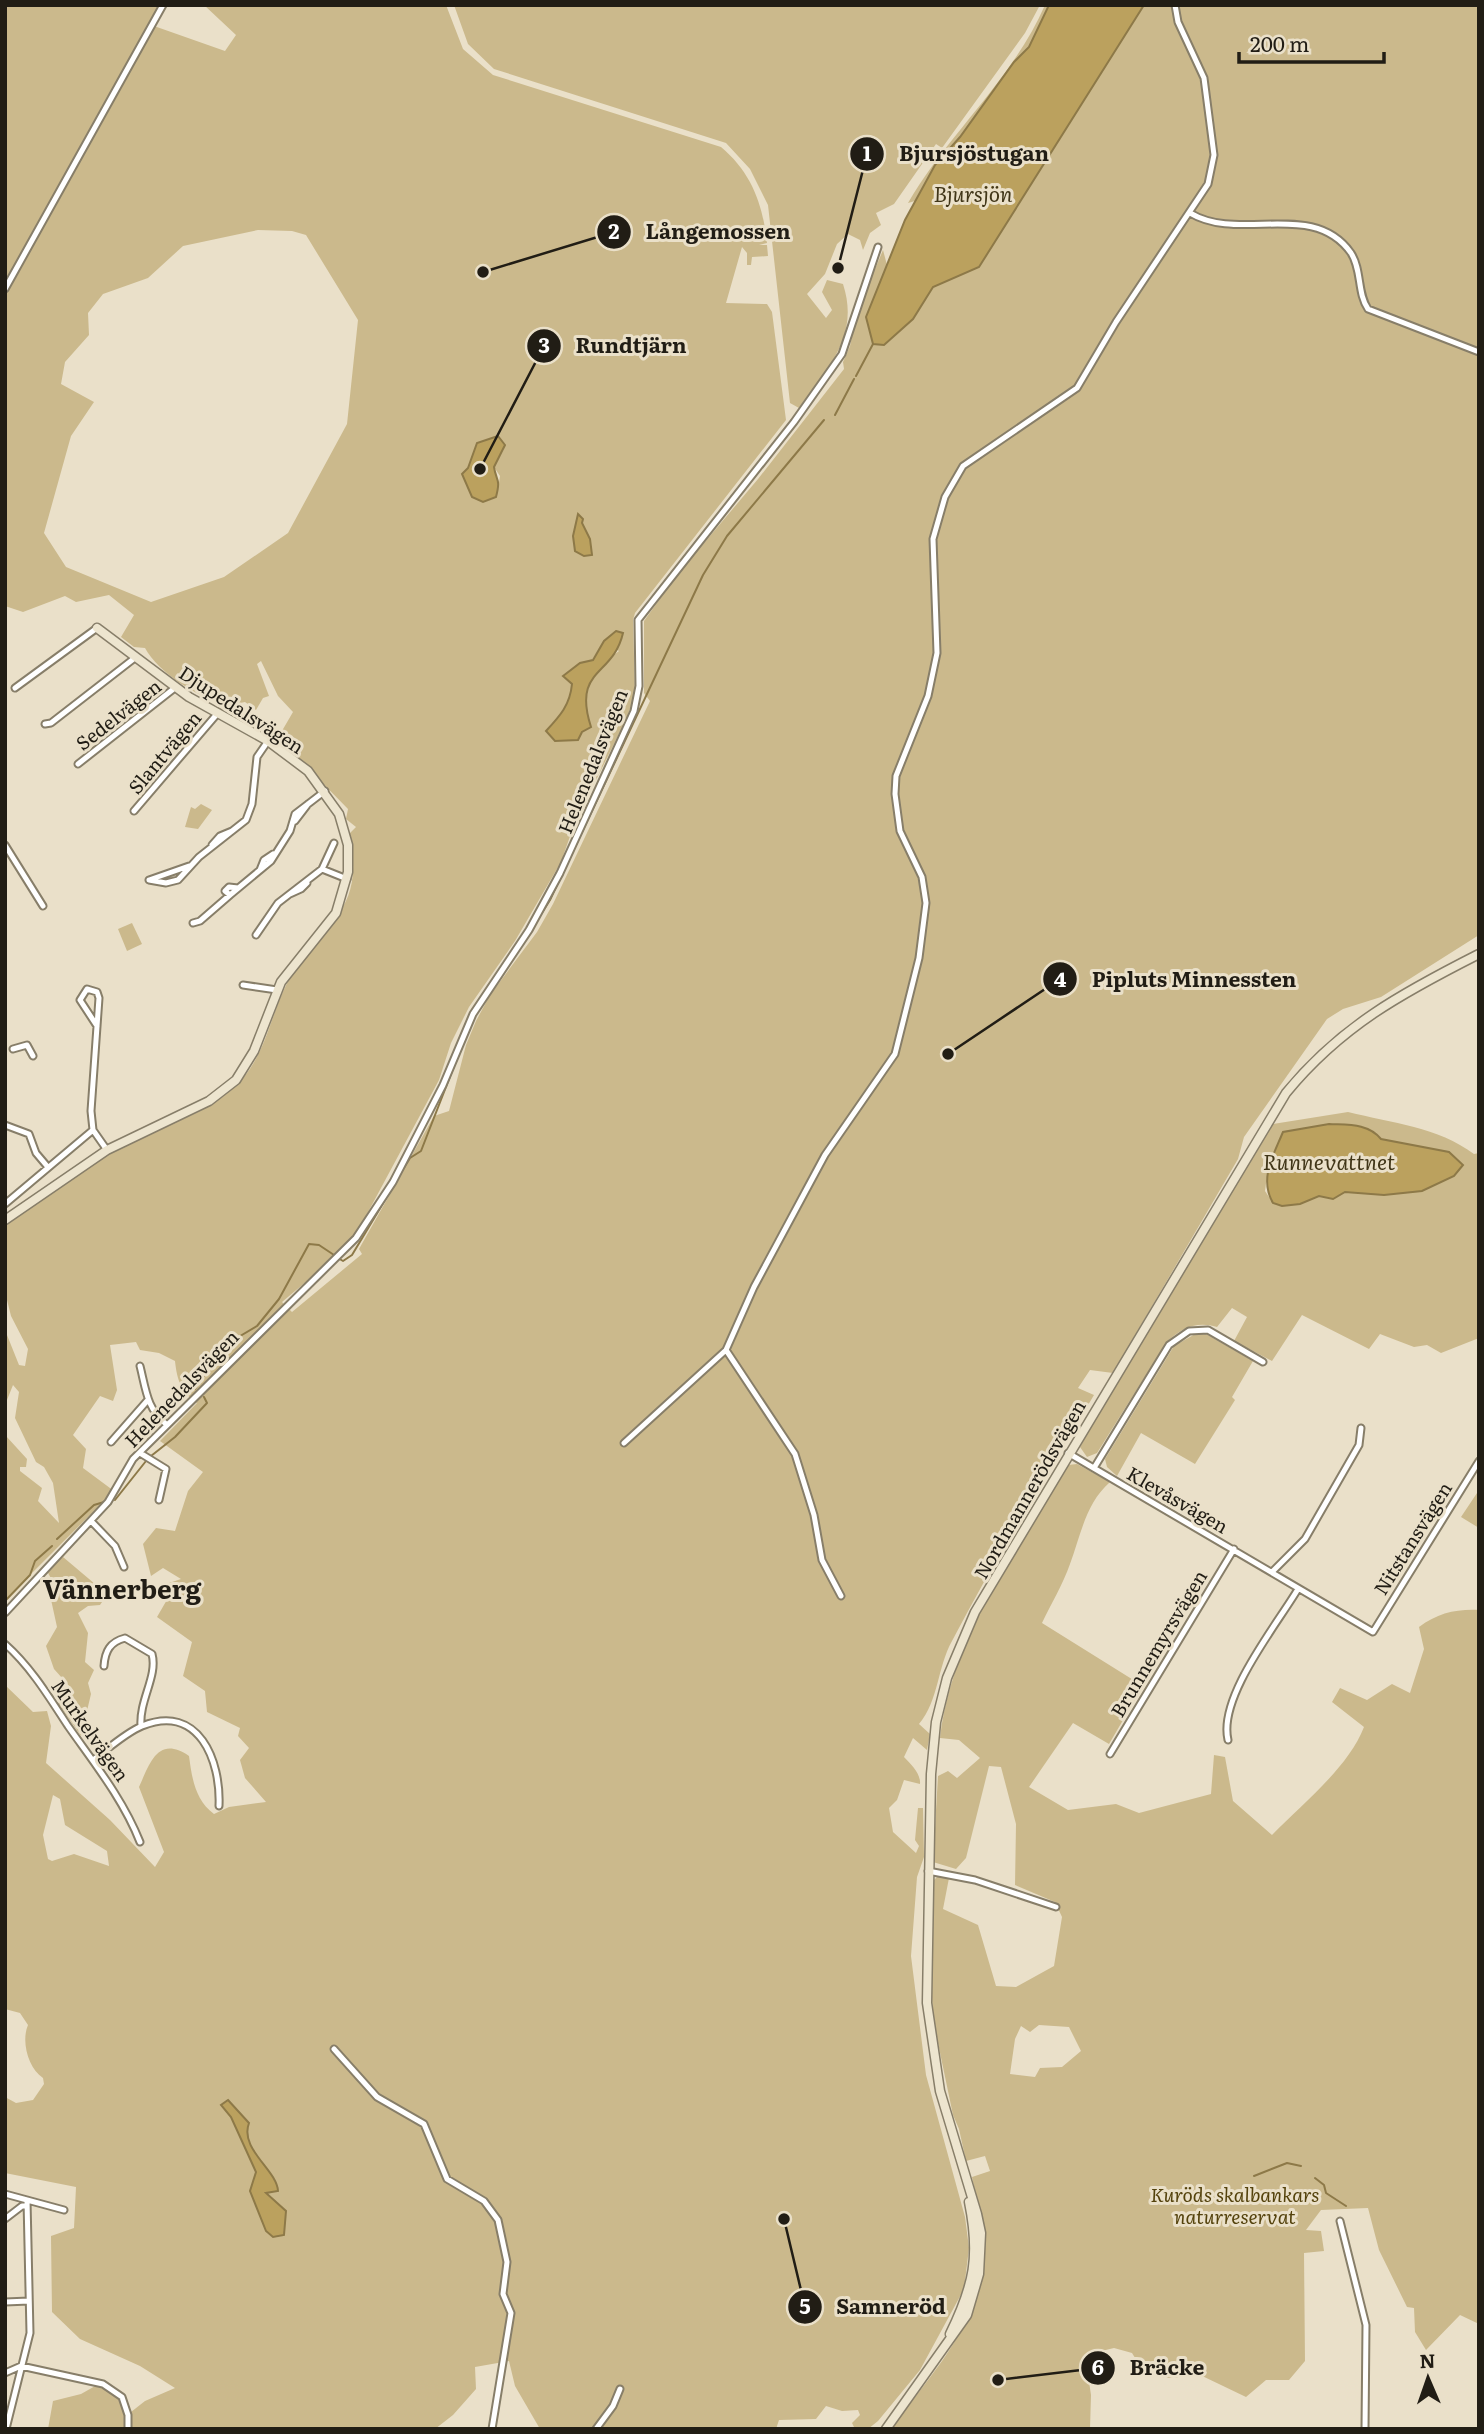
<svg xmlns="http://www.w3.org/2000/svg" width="1484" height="2434" viewBox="0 0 1484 2434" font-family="Literata,serif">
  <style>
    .green { fill: #cbb98c; fill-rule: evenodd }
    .water { fill: #bba15e; stroke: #8d7948; stroke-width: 2 }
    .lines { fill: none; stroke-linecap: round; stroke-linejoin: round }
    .stream { stroke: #8d7948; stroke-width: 2 }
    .street-casing { stroke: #877e69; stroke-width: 9 }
    .secondary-casing { stroke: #877e69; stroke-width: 11 }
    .street { stroke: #fff; stroke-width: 5 }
    .secondary { stroke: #ede5cf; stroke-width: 8 }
    .labels { text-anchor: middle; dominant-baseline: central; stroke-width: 6; stroke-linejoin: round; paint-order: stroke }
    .street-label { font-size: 19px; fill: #211d15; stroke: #eae0c9 }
    .park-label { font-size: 19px; font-style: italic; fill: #54420c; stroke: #eae0c9 }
    .water-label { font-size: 21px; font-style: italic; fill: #413618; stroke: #eae0c9 }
    .district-label { font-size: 26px; font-weight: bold; fill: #211d15; stroke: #eae0c9 }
    .leader { fill: none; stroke: #211d15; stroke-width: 2.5 }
    .callout-dot { fill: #211d15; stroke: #eae0c9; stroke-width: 2.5 }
    .mark-label { font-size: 21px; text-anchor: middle; font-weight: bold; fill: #fff }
    .callout-label { font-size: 21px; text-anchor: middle; font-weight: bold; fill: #211d15; stroke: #eae0c9; stroke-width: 6; stroke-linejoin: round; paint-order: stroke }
  </style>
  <rect width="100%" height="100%" fill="#eae0c9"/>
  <path class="green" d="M5,5H159L5,283Z
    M204,5H446L463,49L493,75L721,147C752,173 763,205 767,243L759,245H767L768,256L752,257L751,265H747V253L742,247L726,303L767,304L772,312L786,420L635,613L633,620L635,694L627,718L575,822L561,862L515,941L469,1007L451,1043L439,1080L360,1227L339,1254L282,1302L292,1312L362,1254L359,1249L434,1116L449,1111L466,1045L476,1021L490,995L537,932L553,904L650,701L644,693V621L677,575L758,479L844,369L843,362L850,346L857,312L883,250L887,265L866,317L913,319L933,287L979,267L1144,5H1479V935L1381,997L1343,1009L1327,1019L1244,1137L1238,1159L1113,1373L1090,1370L1078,1388L1094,1395C1046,1476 996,1557 952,1641C937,1668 939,1700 919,1724L930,1734L927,1750L913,1738L904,1757C911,1764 921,1774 920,1784L904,1780L897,1800L889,1808L893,1832L916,1853L919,1846L915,1840L918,1808H923L924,1857L917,1877L911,1956L926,2075L965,2217L969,2248L964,2289L920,2370L878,2421L868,2429H855L852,2423L860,2415L858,2410L842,2411L826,2406L816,2419L779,2420L776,2429H540L515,2386L509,2361L475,2367L476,2389L453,2415L435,2429H132L131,2412L145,2401L175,2388L140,2366L80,2339L52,2312L51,2236L74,2228L76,2187L5,2173V2097L16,2103L33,2100L44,2084L43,2078C28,2068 21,2041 28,2025L20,2013L5,2009V1685L33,1712L47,1711L51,1726L46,1763L110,1820L155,1867L164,1852L139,1787C150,1763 158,1735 189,1756C192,1778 195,1800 214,1814L229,1807L266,1802L245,1778L240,1760L249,1748L238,1736L240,1728L207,1712L205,1691L183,1676L192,1642L157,1617L168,1598L166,1584L181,1579L163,1568L151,1576L143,1544L156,1528L175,1531L188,1491L203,1472L160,1441L197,1403C181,1392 177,1380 175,1361L159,1353L140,1350L136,1342L110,1345L117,1390L113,1401L100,1396L73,1435L86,1449L83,1468L114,1491L5,1600V1429L6,1436L27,1459L26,1467H20V1471L42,1488L38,1501L59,1523L53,1483L44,1467L36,1462L15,1418L19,1392L13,1385L5,1405V1330L19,1365L25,1366L28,1349L11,1316L5,1292V1225C38,1200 74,1173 110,1152C153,1127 210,1117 243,1078C269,1048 273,1001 296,968C331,917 365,907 349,834L356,827L346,819L348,809L301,761L271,737L272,734L279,736L293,712L278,696L261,661L257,664L269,696L263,698L256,710L245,702C239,703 230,706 224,704C197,697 158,672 145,648L134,647L121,637L134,615L109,595L76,602L65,596L23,612L5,606V295L154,26L225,51L236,35ZM258,230L292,231L306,235L358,320L347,424L288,533L224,577L151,602L66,567L44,533L71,436L94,402L61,384L65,362L89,335L88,313L103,294L148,278L183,246ZM491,438L504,449L494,467L500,476L498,489L472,497L462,474L468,468L477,443ZM604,641L619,651C589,674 579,691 591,727L582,732L578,740L555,741L571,698L572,684L564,677L580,663L592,660ZM53,1795L60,1799L65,1825L107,1851L109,1866L74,1854L52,1861L48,1859L43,1835ZM231,2117C254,2135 246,2145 262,2163C268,2170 271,2173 274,2181L266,2193L286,2211L284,2229L266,2231L250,2191L256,2173L253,2162Z
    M454,5H1040L1025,33L942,148L936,144L894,204L876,213L881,225L870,233L863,250L860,240L848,234L837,244L825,274L807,294L826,318L832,310L822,292L827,280L843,284C860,336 828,368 799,408L790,403L768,205L750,169L726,143L494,69L468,44Z
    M1045,5H1049L1029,47L1014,62L960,137L935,165L915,201L908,203C948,134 1013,79 1045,5Z
    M201,804L212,810L198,829L185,827L191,807L195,809Z
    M132,923L142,944L127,951L118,929Z
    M1348,1112C1392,1123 1438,1127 1474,1154L1479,1153V1338L1441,1353L1427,1345L1414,1347L1380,1334L1369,1349L1302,1315L1272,1361L1234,1341L1247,1317L1232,1308L1217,1327C1196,1321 1181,1328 1166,1343L1097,1453L1087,1457L1080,1447L1103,1405L1273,1124ZM1381,1139L1449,1152L1422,1191L1384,1195L1345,1192L1333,1199L1319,1196L1273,1203L1265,1191L1268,1168Z
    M1197,1333L1206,1334L1253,1361L1232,1397L1235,1400L1195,1464L1141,1433L1117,1476L1107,1467L1105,1459L1174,1346Z
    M1077,1464L1110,1482C1086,1503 1081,1534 1070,1564C1063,1584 1051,1604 1042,1623L1143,1686L1109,1744L1073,1723L1029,1787L1068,1810L1116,1804L1139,1813L1211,1794L1214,1755L1225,1757L1233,1801L1272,1835C1303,1803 1348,1768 1364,1727L1332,1702L1340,1688L1367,1700L1392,1684L1410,1693L1424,1649L1419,1627C1438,1613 1456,1609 1479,1610V2324L1460,2315L1426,2350L1415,2332L1414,2308L1407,2307L1379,2250L1368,2208L1321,2210L1306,2230L1321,2231L1324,2251L1304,2253L1305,2361L1289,2380H1266L1246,2397L1196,2373C1168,2382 1148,2380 1132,2353L1114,2348L1085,2355L1091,2395L1090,2429H891C932,2372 989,2316 984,2240C983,2219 976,2198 972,2177L990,2171L985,2156L966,2161L959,2129L953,2115L933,2019L930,1953L933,1881L938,1876L949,1878L943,1909L978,1925L996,1986L1016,1987L1054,1966L1062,1917L1055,1902L1015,1885L1016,1824L1001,1767L989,1766L966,1858L956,1869L933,1862L938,1776L948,1771L957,1778L980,1758L959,1740L940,1738C952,1636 1017,1551 1068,1465ZM1039,2025L1069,2027L1081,2051L1062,2067L1040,2068L1035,2077L1010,2074L1015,2039L1021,2026L1030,2032Z
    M1479,1490V1528L1461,1517Z
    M63,1557L95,1584L104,1599L100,1605L88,1606L78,1613L88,1633L85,1662L94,1670L88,1683L91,1694L81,1736L58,1703L71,1688L54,1669L46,1646L57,1627L50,1595L55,1586L47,1571Z
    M97,2385L121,2399L127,2426L122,2429H48L53,2401L81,2394Z"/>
  <path class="water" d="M1049,5H1144L979,267L933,287L913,319L884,345L873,344L866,317L905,220L935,165L960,137L1014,62L1029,47Z
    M498,436L505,445L494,467C496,481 501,478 496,497L483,502L472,497L462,474L468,468L477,443Z
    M578,514L583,519L582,523L590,539L592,555L584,556L575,551L573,536Z
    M616,631L623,633C613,677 572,668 591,727L582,732L578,740L555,741L546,731C560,716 570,705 572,684L563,676L580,663L593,660L604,641Z
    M1329,1124C1348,1125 1368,1123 1381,1139L1449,1152L1463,1165L1454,1176L1422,1191L1384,1195L1345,1192L1333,1199L1319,1196L1300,1204L1282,1206L1273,1203C1259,1179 1273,1156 1283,1132Z
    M228,2100L249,2123C239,2149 277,2170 278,2191L266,2193L286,2211L284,2235L273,2237L266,2231L250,2191L256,2172L231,2117L221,2105Z"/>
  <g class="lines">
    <path class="stream" d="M856,376L873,344
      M835,415L854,379
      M500,979L550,900L703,575L727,536L824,420
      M399,1176L410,1158L421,1151L460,1051
      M338,1258L343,1261L352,1255L391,1190
      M195,1389L225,1345L257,1326L279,1299L309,1244L319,1245L334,1255
      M151,1456L175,1437L207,1403L204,1397
      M115,1500L146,1461
      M57,1539L94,1505L104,1502
      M5,1601L30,1575L35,1561L52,1546
      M1254,2176L1287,2163L1301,2166
      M1315,2178L1324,2185L1326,2193L1346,2206"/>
    <defs>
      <path id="street" d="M1190,213C1240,243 1313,199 1351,253C1362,270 1357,293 1368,309L1479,352
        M5,289L163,5
        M15,688L97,628
        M45,724L51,723L136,657
        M78,764L176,687
        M134,811L217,714
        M295,821L308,804
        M5,845L43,906
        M212,845L220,836L232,831
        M322,869L347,879
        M260,870L264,860L273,854
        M149,880L166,883L178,880L199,857L246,820L252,804L257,757L268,741
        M149,880L189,866
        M238,888L229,887L225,891L230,895L271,861L290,831L295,814L325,791
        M290,894L301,889L307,883
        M193,923L200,921L230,895
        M256,935L278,903L322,869L334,843
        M243,985L277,990
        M97,1026L80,1000L87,989L97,992L99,998L91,1111L93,1130L107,1150
        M13,1049L27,1045L33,1056
        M5,1125L29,1134L36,1153L47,1166
        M5,1204L93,1130
        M726,1350L795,1454L814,1515L822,1560L841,1596
        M140,1366C146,1390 147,1409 166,1424
        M111,1442L147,1401
        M624,1443L726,1350L754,1287L825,1155L895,1054L919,958L926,903L922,877L900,831L895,794L896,776L928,696L937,653L933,539L945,497L963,466L1077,388L1116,322L1208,184L1214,155L1204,78L1178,22L1175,5
        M140,1453L166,1469L159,1500
        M1068,1453L1373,1632L1479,1461
        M1094,1468L1169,1345L1189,1331L1208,1330L1263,1362
        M91,1521L115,1546L124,1567
        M1272,1572L1305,1539L1359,1445L1361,1428
        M5,1613L108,1502L133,1459L356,1238L393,1182L443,1085L473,1014L529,930L560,873L634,711L639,686L638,620L794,422L842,354L878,247
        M5,1644C31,1667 49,1697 68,1726C94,1763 123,1799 140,1842
        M104,1666C105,1651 110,1642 125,1638L152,1654C158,1676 139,1700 141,1726
        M1228,1740C1218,1697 1276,1626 1298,1589
        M1110,1754L1234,1549
        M93,1760C108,1749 125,1733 142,1726C199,1703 221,1761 219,1806
        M928,1871L975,1880L1056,1907
        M334,2049L377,2097L424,2124L447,2179L484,2201L498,2220L507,2262L503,2294L511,2313L492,2429
        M5,2194L64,2210
        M5,2219L22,2206H27
        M1340,2221L1366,2325L1365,2429
        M5,2302L29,2301
        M5,2373L21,2366L103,2384L122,2397L128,2415V2429
        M6,2429L30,2333L27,2200
        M596,2429L613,2406L620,2389"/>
      <path id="secondary" d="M5,1220L107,1150L209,1101L236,1080L254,1051L281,982L336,913L348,872V845L339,814L308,771L268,741L189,697L97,628
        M950,2334C974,2285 980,2256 969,2202
        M886,2429L967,2315L979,2274L981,2233L977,2214L940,2091L927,2003L931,1774L936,1722L947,1678L975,1612L1286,1093C1341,1026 1402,993 1479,954"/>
    </defs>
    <use href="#street" class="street-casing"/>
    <use href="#secondary" class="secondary-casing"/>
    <use href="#street" class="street"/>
    <use href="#secondary" class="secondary"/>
  </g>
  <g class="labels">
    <g class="street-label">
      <text transform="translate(242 709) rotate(33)">Djupedalsvägen</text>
      <text transform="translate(118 714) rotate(-38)">Sedelvägen</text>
      <text transform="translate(164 752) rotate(-50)">Slantvägen</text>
      <text transform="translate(592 761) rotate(-68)">Helenedalsvägen</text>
      <text transform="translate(181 1388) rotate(-46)">Helenedalsvägen</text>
      <text transform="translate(1029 1489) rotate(-60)">Nordmannerödsvägen</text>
      <text transform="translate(1178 1499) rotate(30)">Klevåsvägen</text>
      <text transform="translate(1412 1538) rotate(-58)">Nitstansvägen</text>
      <text transform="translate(1158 1643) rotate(-59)">Brunnemyrsvägen</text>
      <text transform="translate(91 1730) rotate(55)">Murkelvägen</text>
    </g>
    <g class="park-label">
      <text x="1235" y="2194">Kuröds skalbankars<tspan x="1235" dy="22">naturreservat</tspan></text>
    </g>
    <g class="water-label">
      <text x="973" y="192">Bjursjön</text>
      <text x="1329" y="1160">Runnevattnet</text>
    </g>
    <g class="district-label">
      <text x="122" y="1587">Vännerberg</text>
    </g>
  </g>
  <path class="leader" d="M838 268L867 154M483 272L614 232M480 469L544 346M948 1054L1060 979M784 2219L805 2307M998 2380L1098 2368"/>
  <g class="callout-dot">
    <circle cx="838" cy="268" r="7"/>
    <circle cx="483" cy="272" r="7"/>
    <circle cx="480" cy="469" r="7"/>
    <circle cx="948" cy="1054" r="7"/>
    <circle cx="784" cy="2219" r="7"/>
    <circle cx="998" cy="2380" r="7"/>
    <circle cx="867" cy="154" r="18"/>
    <circle cx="614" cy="232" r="18"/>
    <circle cx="544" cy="346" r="18"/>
    <circle cx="1060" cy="979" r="18"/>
    <circle cx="805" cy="2307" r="18"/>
    <circle cx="1098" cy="2368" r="18"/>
  </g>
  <g class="mark-label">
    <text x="867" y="161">1</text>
    <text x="614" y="239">2</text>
    <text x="544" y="353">3</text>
    <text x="1060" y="987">4</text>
    <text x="805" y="2314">5</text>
    <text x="1098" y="2375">6</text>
  </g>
  <g class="callout-label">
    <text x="974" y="161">Bjursjöstugan</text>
    <text x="718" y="239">Långemossen</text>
    <text x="631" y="353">Rundtjärn</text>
    <text x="1194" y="987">Pipluts Minnessten</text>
    <text x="891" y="2314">Samneröd</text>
    <text x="1167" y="2375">Bräcke</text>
  </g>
  <rect width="1484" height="2434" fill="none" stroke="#211d15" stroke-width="14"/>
  <g transform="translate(1428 2378) rotate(358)" stroke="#eae0c9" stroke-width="5" paint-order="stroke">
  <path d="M0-5L12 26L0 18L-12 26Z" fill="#211d15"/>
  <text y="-10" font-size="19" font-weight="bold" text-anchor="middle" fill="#211d15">N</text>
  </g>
  <path d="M1239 52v10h145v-10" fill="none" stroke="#211d15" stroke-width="3.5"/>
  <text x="1250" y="52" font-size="21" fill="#211d15" stroke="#eae0c9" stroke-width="5" paint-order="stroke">200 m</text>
</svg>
